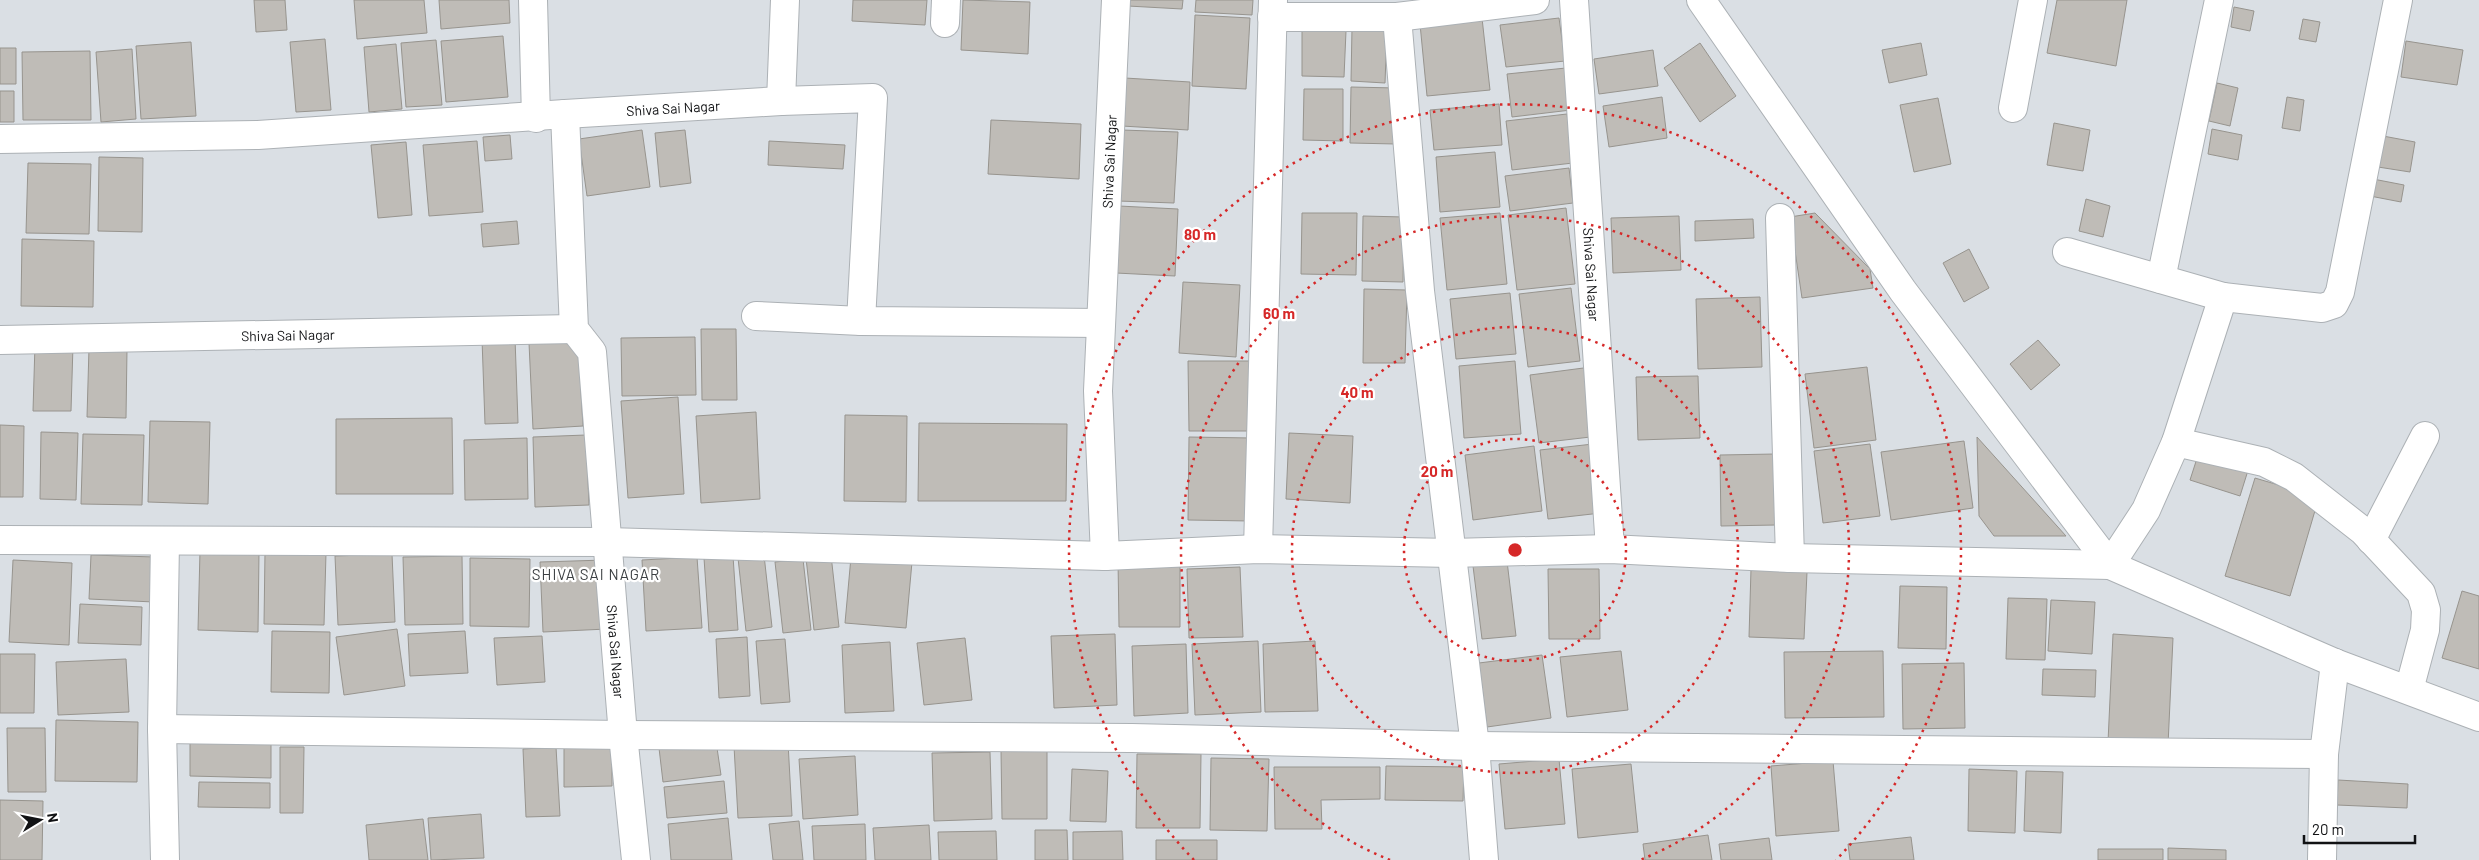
<svg xmlns="http://www.w3.org/2000/svg" width="2479" height="860" viewBox="0 0 2479 860" font-family="Barlow,sans-serif">
  <style>
    .building { fill: #bfbcb7; stroke: #97948e }
    .lines { fill: none; stroke-linecap: round; stroke-linejoin: round }
    .street-casing { stroke: #acb1b5; stroke-width: 30 }
    .secondary-casing { stroke: #acb1b5; stroke-width: 30 }
    .street { stroke: #fff; stroke-width: 28 }
    .secondary { stroke: #fff; stroke-width: 28 }
    .ring { fill: none; stroke: #d62828; stroke-width: 2.5; stroke-dasharray: 2.5 5 }
    .labels { text-anchor: middle; dominant-baseline: central; stroke-width: 4.5; stroke-linejoin: round; paint-order: stroke }
    .street-label { font-size: 14px; fill: #111214; stroke: #fff }
    .neighbourhood-label { font-size: 15px; letter-spacing: 1px; fill: #3b3f42; stroke: #fff }
    .centre { fill: #d62828; stroke: #fff; stroke-width: 2.5 }
    .ring-label { font-size: 15px; text-anchor: middle; font-weight: bold; fill: #d62828; stroke: #fff; stroke-width: 4.5; stroke-linejoin: round; paint-order: stroke }
  </style>
  <rect width="100%" height="100%" fill="#dadfe4"/>
  <path class="building" d="M254,0H285L287,30L256,32Z
    M354,0H424L427,33L357,39Z
    M439,0H509L510,23L441,29Z
    M853,0H927L925,25L852,21Z
    M963,0L1030,2L1028,54L961,50Z
    M1129,0H1183L1182,9L1128,6Z
    M1196,0H1253L1252,15L1195,12Z
    M2057,0H2127L2116,66L2047,53Z
    M2234,7L2254,11L2250,31L2231,27Z
    M1195,15L1250,18L1246,89L1192,86Z
    M1482,18L1490,90L1427,96L1420,24Z
    M1559,18L1565,61L1506,67L1500,25Z
    M2303,19L2320,22L2316,42L2299,39Z
    M1352,28L1387,29L1385,83L1351,81Z
    M1302,30L1346,31L1344,77L1302,76Z
    M503,36L508,97L446,102L441,41Z
    M325,39L331,110L296,112L290,42Z
    M436,40L442,105L406,107L401,43Z
    M2406,41L2463,50L2457,85L2401,77Z
    M191,42L196,116L141,119L136,46Z
    M1700,43L1736,96L1700,122L1664,68Z
    M1921,43L1927,75L1889,83L1882,50Z
    M396,44L402,109L369,112L364,47Z
    M0,48H16V84H0Z
    M132,49L136,119L101,122L96,52Z
    M1653,50L1658,86L1599,94L1594,59Z
    M90,51L91,120H23L22,52Z
    M1566,68L1571,110L1512,117L1507,74Z
    M1125,78L1190,82L1188,130L1122,126Z
    M2217,83L2238,88L2230,126L2209,121Z
    M1351,87L1396,88V144L1350,143Z
    M1304,89H1343V141L1303,140Z
    M0,91H14V122H0Z
    M1662,97L1667,138L1609,147L1603,106Z
    M2287,97L2304,100L2300,131L2282,128Z
    M1938,98L1951,164L1914,172L1900,105Z
    M1499,104L1502,145L1434,150L1430,110Z
    M1567,114L1573,163L1512,170L1506,121Z
    M991,120L1081,124L1079,179L988,174Z
    M2054,123L2090,130L2083,171L2047,165Z
    M2212,129L2242,135L2238,160L2208,154Z
    M642,130L650,187L587,196L579,139Z
    M685,130L691,183L660,187L655,133Z
    M1122,130L1178,132L1174,203L1118,201Z
    M510,135L512,159L485,161L483,137Z
    M2383,136L2415,142L2410,172L2378,167Z
    M477,141L483,212L429,216L423,145Z
    M769,141L845,145L843,169L768,165Z
    M406,142L412,215L378,218L371,145Z
    M1495,152L1500,207L1440,212L1436,157Z
    M99,157L143,158L142,232L98,231Z
    M28,163L91,164L89,234L26,233Z
    M1569,168L1573,203L1510,211L1505,176Z
    M2373,179L2404,185L2401,202L2370,196Z
    M2086,199L2110,206L2103,237L2079,231Z
    M1119,206L1178,209L1175,276L1116,273Z
    M1566,208L1575,284L1517,290L1508,215Z
    M1302,213H1357L1356,275L1301,274Z
    M1500,213L1507,284L1447,290L1440,218Z
    M1815,213L1870,269L1873,288L1802,298L1790,217Z
    M1363,216L1404,217L1403,282L1362,281Z
    M1679,216L1681,270L1613,273L1611,218Z
    M1753,219L1754,238L1695,241V221Z
    M517,221L519,244L483,247L481,224Z
    M22,239L94,241L93,307L21,306Z
    M1969,249L1989,288L1964,302L1943,263Z
    M1183,282L1240,285L1236,357L1179,353Z
    M1571,288L1580,361L1528,367L1519,294Z
    M1364,289L1407,290L1405,363H1363Z
    M1510,293L1516,354L1456,359L1450,299Z
    M1760,297L1762,367L1698,369L1696,299Z
    M701,329H736L737,400H702Z
    M695,337L696,395L622,396L621,338Z
    M515,338L518,423L485,424L482,339Z
    M578,340L583,426L533,429L529,343Z
    M2038,340L2060,365L2031,390L2010,364Z
    M35,344L73,345L71,411H33Z
    M89,348L127,349L126,418L87,417Z
    M1188,361H1250L1251,431H1189Z
    M1515,361L1521,434L1464,438L1459,366Z
    M1591,367L1599,436L1539,443L1530,375Z
    M1867,367L1876,440L1814,448L1805,374Z
    M1698,376L1700,438L1638,440L1636,377Z
    M678,397L684,494L628,498L621,401Z
    M756,412L760,499L701,503L696,416Z
    M845,415L907,416L906,502L844,501Z
    M452,418L453,494H336V419Z
    M150,421L210,422L208,504L148,502Z
    M919,423L1067,424L1066,501H918Z
    M0,425L24,426L23,497H0Z
    M41,432L78,433L76,500L40,499Z
    M1289,433L1353,436L1350,503L1286,499Z
    M83,434L144,435L142,505L81,504Z
    M586,435L589,505L535,507L533,437Z
    M1189,437L1251,438L1250,521L1188,520Z
    M1977,437L2066,536H1994L1979,516Z
    M527,438L528,499L465,500L464,440Z
    M1964,441L1973,508L1891,520L1881,452Z
    M1593,444L1601,513L1548,519L1540,450Z
    M1870,444L1880,516L1823,523L1814,451Z
    M1534,446L1542,511L1473,520L1465,455Z
    M2200,449L2250,464L2240,496L2190,480Z
    M1775,454L1776,525L1721,526L1720,455Z
    M2255,478L2319,497L2290,596L2225,576Z
    M200,551L259,552L258,632L198,630Z
    M265,552L326,553L324,625L264,624Z
    M392,554L395,622L338,625L335,556Z
    M91,555L155,557L154,602L89,599Z
    M764,555L772,627L746,631L738,558Z
    M831,555L839,627L814,630L806,558Z
    M462,556L463,624L405,625L403,557Z
    M733,556L738,630L709,632L704,558Z
    M697,557L702,628L646,631L642,560Z
    M851,557L912,562L906,628L845,623Z
    M470,558L530,559L529,627L470,626Z
    M803,559L811,630L783,633L775,562Z
    M13,560L72,563L69,645L9,642Z
    M605,560L607,629L543,632L540,562Z
    M1118,560H1180V627H1119Z
    M1507,561L1516,636L1482,639L1473,566Z
    M1240,567L1243,637L1189,638L1187,569Z
    M1548,569H1599L1600,639H1549Z
    M1751,569L1807,572L1804,639L1749,637Z
    M1900,586L1947,587L1946,649L1898,648Z
    M2462,591L2479,596V669L2442,658Z
    M2008,598L2047,599L2045,660L2006,659Z
    M2051,600L2095,602L2092,654L2048,651Z
    M80,604L142,607L141,645L78,643Z
    M397,629L405,686L344,695L336,637Z
    M272,631L330,632L329,693L271,692Z
    M465,631L468,673L410,676L408,634Z
    M1115,634L1117,705L1054,708L1051,636Z
    M2113,634L2173,638L2168,745L2108,742Z
    M542,636L545,682L497,685L494,638Z
    M747,637L750,696L719,698L716,639Z
    M965,638L972,700L924,705L917,643Z
    M785,639L790,702L761,704L756,641Z
    M1258,641L1261,712L1195,715L1192,644Z
    M1315,641L1318,711L1265,712L1263,644Z
    M890,642L894,711L845,713L842,645Z
    M1186,644L1188,713L1134,716L1132,646Z
    M1621,651L1628,710L1567,717L1560,657Z
    M1883,651L1884,717L1785,718L1784,652Z
    M0,654H35L34,713H0Z
    M1542,655L1551,718L1487,727L1479,663Z
    M126,659L129,712L58,715L56,662Z
    M1964,663L1965,728L1903,729L1902,664Z
    M2043,669L2096,670L2095,697L2042,695Z
    M56,720L138,722L137,782L55,781Z
    M7,728H45L46,792H8Z
    M190,737L271,739V778L190,776Z
    M716,741L721,775L663,782L659,748Z
    M788,742L792,816L738,818L734,746Z
    M612,745V786L564,787V746Z
    M280,747H304L303,813H280Z
    M556,747L560,816L526,817L523,749Z
    M1001,750H1047V819H1002Z
    M990,752L992,819L934,821L932,753Z
    M1137,754H1201L1200,828H1136Z
    M855,756L858,815L803,819L799,759Z
    M1211,758L1269,759L1267,831L1210,830Z
    M1559,759L1565,824L1505,829L1499,764Z
    M1833,761L1839,831L1776,836L1771,766Z
    M1631,764L1638,832L1578,838L1572,769Z
    M1386,766L1464,767L1463,801L1385,800Z
    M1274,767H1380V799L1321,800L1322,829H1275Z
    M1072,769L1108,771L1106,822L1070,821Z
    M1969,769L2017,771L2015,833L1968,831Z
    M2026,771L2063,772L2061,833L2024,831Z
    M2338,780L2408,784L2407,808L2337,805Z
    M724,781L727,813L667,818L664,787Z
    M199,782L270,783V808L198,807Z
    M0,800L43,801L42,860H0Z
    M481,814L484,858L431,860L428,818Z
    M728,818L732,860H671L668,824Z
    M423,819L428,860H369L366,825Z
    M799,821L803,860H773L769,824Z
    M865,824L866,860H814L812,826Z
    M929,825L931,860H875L873,828Z
    M1035,830H1067L1068,860H1035Z
    M996,831L997,860H939L938,832Z
    M1122,831L1123,860H1073V832Z
    M1708,835L1712,860H1645L1643,844Z
    M1911,837L1914,860H1850L1848,844Z
    M1769,838L1772,860H1721L1719,844Z
    M1156,840H1217V860H1156Z
    M2168,848L2226,850V860H2168Z
    M2098,849H2163V860H2098Z"/>
  <g class="lines">
    <defs>
      <g id="street">
        <path d="M533,0L536,118"/>
        <path id="s1" d="M1574,0L1610,549"/>
        <path d="M1272,17H1397L1535,0"/>
        <path d="M1397,17L1420,291L1475,746L1484,860"/>
        <path d="M945,23L946,0"/>
        <path d="M781,101L785,0"/>
        <path d="M2013,108L2033,0"/>
        <path id="s2" d="M565,114L574,329L592,352L623,735L636,860"/>
        <path id="s3" d="M0,139L258,135L565,114L781,101L873,98L861,321"/>
        <path d="M1780,218L1790,558"/>
        <path d="M2161,279L2219,0"/>
        <path d="M2223,297L2322,308L2334,304L2340,292L2398,0"/>
        <path d="M756,316L861,321L1101,323"/>
        <path id="s4" d="M0,340L574,329"/>
        <path d="M2176,442L2264,462L2294,477L2363,531L2421,593L2426,610L2425,630L2409,690"/>
        <path d="M0,540L607,542L1105,556L1258,549L1451,553L1610,549L1790,558L2110,565L2146,510L2176,442L2223,297L2067,252"/>
        <path d="M2371,540L2425,436"/>
        <path d="M165,541L162,729L165,860"/>
        <path d="M1258,549L1273,0"/>
        <path id="s5" d="M1105,556L1098,391L1116,0"/>
        <path d="M162,729L623,735L1132,738L1475,746L2324,754"/>
        <path d="M2322,860L2324,754L2335,663"/>
      </g>
      <path id="secondary" d="M1701,0L1903,291L2110,565L2335,663L2479,717"/>
    </defs>
    <use href="#street" class="street-casing"/>
    <use href="#secondary" class="secondary-casing"/>
    <use href="#street" class="street"/>
    <use href="#secondary" class="secondary"/>
  </g>
  <g class="ring">
    <circle cx="1515" cy="550" r="111"/>
    <circle cx="1515" cy="550" r="223"/>
    <path d="M1390 860A334 334 0 1 1 1640 860"/>
    <path d="M1194 860A446 446 0 1 1 1836 860"/>
  </g>
  <g class="labels">
    <g class="street-label">
      <text stroke="none"><textPath href="#s3" startOffset="674">Shiva Sai Nagar</textPath></text>
      <text stroke="none"><textPath href="#s5" startOffset="395">Shiva Sai Nagar</textPath></text>
      <text stroke="none"><textPath href="#s1" startOffset="275">Shiva Sai Nagar</textPath></text>
      <text stroke="none"><textPath href="#s4" startOffset="288">Shiva Sai Nagar</textPath></text>
      <text stroke="none"><textPath href="#s2" startOffset="545">Shiva Sai Nagar</textPath></text>
    </g>
    <g class="neighbourhood-label">
      <text x="596" y="574">SHIVA SAI NAGAR</text>
    </g>
  </g>
  <circle cx="1515" cy="550" r="8" class="centre"/>
  <g class="ring-label">
    <text x="1200" y="240">80 m</text>
    <text x="1279" y="319">60 m</text>
    <text x="1357" y="398">40 m</text>
    <text x="1437" y="477">20 m</text>
  </g>
  <g transform="translate(40 820) rotate(80)" stroke="#ffffff" stroke-width="4" paint-order="stroke">
  <path d="M0-4L9 19L0 12L-9 19Z" fill="#111214"/>
  <text y="-8" font-size="14" font-weight="bold" text-anchor="middle" fill="#111214">N</text>
  </g>
  <path d="M2304 835v8h111v-8" fill="none" stroke="#111214" stroke-width="2.5"/>
  <text x="2312" y="835" font-size="15" fill="#111214" stroke="#ffffff" stroke-width="4" paint-order="stroke">20 m</text>
</svg>
